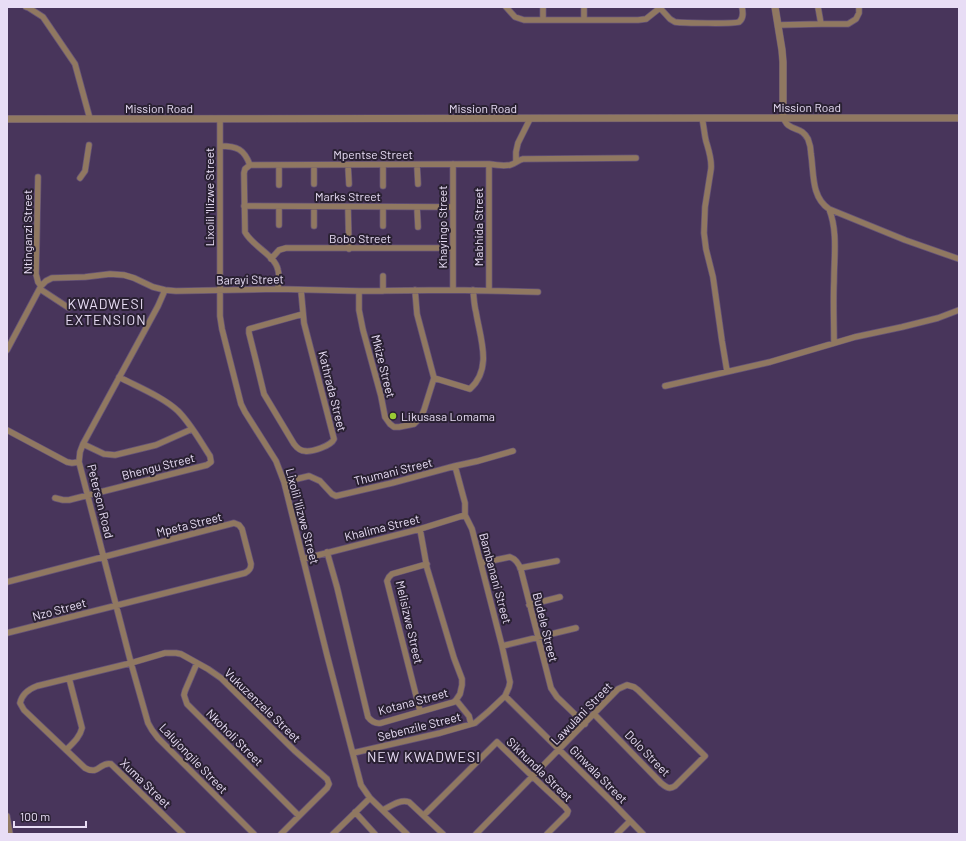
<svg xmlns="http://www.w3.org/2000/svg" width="966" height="841" viewBox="0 0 966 841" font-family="Barlow,sans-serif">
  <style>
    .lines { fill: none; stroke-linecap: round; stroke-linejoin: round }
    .minor-casing { stroke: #655377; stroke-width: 7 }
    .tertiary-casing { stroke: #655377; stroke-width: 8 }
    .minor { stroke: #907861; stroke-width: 5.5 }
    .tertiary { stroke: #907861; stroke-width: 7 }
    .poi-dot { fill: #9acb34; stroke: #2a2133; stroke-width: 1.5 }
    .labels { text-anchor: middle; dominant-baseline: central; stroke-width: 4; stroke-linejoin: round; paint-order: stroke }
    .street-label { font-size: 12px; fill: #e8ddf5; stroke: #2a2133 }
    .poi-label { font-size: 12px; fill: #e8ddf5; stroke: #2a2133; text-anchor: start }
    .quarter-label { font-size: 14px; letter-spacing: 1px; fill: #e8ddf5; stroke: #2a2133 }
  </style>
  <rect width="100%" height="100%" fill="#48355b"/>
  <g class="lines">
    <defs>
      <path id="minor" d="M26,7L29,8L43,17L75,64L90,119
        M506,7L515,17L524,20H638L646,19L661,7
        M543,7V20
        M584,7V20
        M818,7L821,24
        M660,8L670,19L675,22C683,23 734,24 739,22C744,18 743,12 742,7
        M778,25L821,24H848L856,19L859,13V7
        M702,118C704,126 704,133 706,141C709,151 712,159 711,169L705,207L704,233L706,249L713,277L722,341L727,371
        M783,118C785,120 786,124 788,125C796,131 802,128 808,139C810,144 811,149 811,154C814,173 811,197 829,209L905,240L959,259
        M220,119V316L222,329L241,404L245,412L276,461L284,482L327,655L361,785L370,798L407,834
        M220,146C237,146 244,149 250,165
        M516,162V152L518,143L530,119
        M453,164V290
        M489,164V291
        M279,165V185
        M314,165V184
        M348,165L349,184
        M383,165V186
        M417,165L418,184
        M38,177L36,274L38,282L41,286
        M80,178L85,171L89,145
        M244,206L452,207
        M348,207L349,249
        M383,207V226
        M417,207L418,227
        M829,209C838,231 834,257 834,281C833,302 834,322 834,343
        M279,225V207
        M314,226V207
        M271,259L279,250L286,248H453
        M383,276V291
        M40,289L69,308
        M278,289C278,283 280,276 278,270C275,255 252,246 245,232L244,173L245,169L250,165L489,164C495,165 504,166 510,165C515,164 518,160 523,159L636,158
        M165,290L158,306L83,444L80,452L79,462L131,663L148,723L152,730L158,738L254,834
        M301,290L304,323L334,439C331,446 312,452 305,451C300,451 297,448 294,444L264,394L256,361L249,333V329L303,314
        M359,291V310L363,330L381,396L385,417L390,424L394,427H399L414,424L421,417L424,410L434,378L417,314L415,290
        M7,350L41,286L46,281L52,278L85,277L110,274L124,275L134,278L153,287L165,290L176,291L278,289L359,291L453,290L538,292
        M434,378L470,389C493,368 480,338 476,312C474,305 474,298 473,290
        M665,386L770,362L855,337L902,327L938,318L959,310
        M7,430L67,462L72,463L79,462
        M83,444L104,454L115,455L156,445L192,429
        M284,482L309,476L320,481L332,494L336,496L392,483L455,466L478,461L513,451
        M55,498L63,500H69L207,465L211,462L210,456C200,441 191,424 178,411C163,397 138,387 119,377
        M327,552L337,587L368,717C371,721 375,724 381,723L454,702L456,700L460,694L462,685V679L454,658L427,568L420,529
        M303,559L420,529L465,515
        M481,563L510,557C516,559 519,564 521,570L551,688L557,697L585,724
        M520,568L557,561
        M7,582L234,523L239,525L242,529L251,564C251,569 249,571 245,573L7,633
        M529,605L560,597
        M502,646L576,628
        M197,663L185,691L184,695L187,704L299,816
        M505,696L612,802L643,834
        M456,700L469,716L471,724
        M420,711L387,581L389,577L392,574L427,564
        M66,750C73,743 80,737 82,728L69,678
        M353,753L440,733L475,723L488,712L505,696L509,687L510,682L502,646L472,529L465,515V503L455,466
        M383,810C391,806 400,799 409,802L443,834
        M355,812L375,834
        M424,815L497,742L533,777L565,807L568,811L567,814L547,834
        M7,816L10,834
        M183,834L111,764C100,761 99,776 85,768L24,710L20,703C22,694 29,689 37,686L131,663L165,653H176L181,654L208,669L221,678L295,751L327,779L329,784L327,788L281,834
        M333,834L370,798
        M476,834L618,689L627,685L634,687L638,690L705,756L675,786C669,790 666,787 661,783L594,714
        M617,834L630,821"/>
      <path id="tertiary" d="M775,7L782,50L783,62V118
        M7,119L723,118H959"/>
    </defs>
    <use href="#minor" class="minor-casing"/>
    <use href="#tertiary" class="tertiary-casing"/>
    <use href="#minor" class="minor"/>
    <use href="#tertiary" class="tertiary"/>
  </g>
  <circle class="poi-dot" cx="393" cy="416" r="4"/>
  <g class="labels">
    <g class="street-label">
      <text x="807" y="107">Mission Road</text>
      <text x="159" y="108">Mission Road</text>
      <text x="483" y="108">Mission Road</text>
      <text x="373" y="154">Mpentse Street</text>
      <text x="348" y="196">Marks Street</text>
      <text transform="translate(209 197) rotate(-90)">Lixolil 'Ilizwe Street</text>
      <text transform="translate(442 227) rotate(-90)">Khayingo Street</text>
      <text transform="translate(478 227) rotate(-90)">Mabhida Street</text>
      <text transform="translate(27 232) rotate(-90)">Ntinganzi Street</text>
      <text x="360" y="238">Bobo Street</text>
      <text transform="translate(250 279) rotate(-1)">Barayi Street</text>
      <text transform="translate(384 366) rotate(76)">Mkize Street</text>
      <text transform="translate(333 391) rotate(76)">Kathrada Street</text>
      <text transform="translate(158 466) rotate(-14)">Bhengu Street</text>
      <text transform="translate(393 471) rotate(-14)">Thumani Street</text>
      <text transform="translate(101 501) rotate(76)">Peterson Road</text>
      <text transform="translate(303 516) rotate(75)">Lixolil 'Ilizwe Street</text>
      <text transform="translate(189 524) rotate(-14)">Mpeta Street</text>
      <text transform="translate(382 527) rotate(-14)">Khalima Street</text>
      <text transform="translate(496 578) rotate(75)">Bambanani Street</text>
      <text transform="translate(59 609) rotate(-15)">Nzo Street</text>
      <text transform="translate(410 622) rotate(77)">Melisizwe Street</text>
      <text transform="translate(546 627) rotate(76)">Budele Street</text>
      <text transform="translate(413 701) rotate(-15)">Kotana Street</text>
      <text transform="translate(263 705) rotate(44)">Vukuzenzele Street</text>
      <text transform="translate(581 713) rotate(-46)">Lawulani Street</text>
      <text transform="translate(419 726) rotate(-14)">Sebenzile Street</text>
      <text transform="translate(235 737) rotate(45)">Nkoholi Street</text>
      <text transform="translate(648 753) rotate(46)">Dolo Street</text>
      <text transform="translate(194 758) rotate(46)">Lalujongile Street</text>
      <text transform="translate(540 769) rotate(44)">Sikhundla Street</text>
      <text transform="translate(599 774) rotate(45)">Ginwala Street</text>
      <text transform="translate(146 783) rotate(44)">Xuma Street</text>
    </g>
    <g class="poi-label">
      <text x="401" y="416">Likusasa Lomama</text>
    </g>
    <g class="quarter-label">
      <text x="106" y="303">KWADWESI<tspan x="106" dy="16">EXTENSION</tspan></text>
      <text x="424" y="756">NEW KWADWESI</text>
    </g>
  </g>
  <rect width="966" height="841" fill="none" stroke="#e8ddf5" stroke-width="16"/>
  <path d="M14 821v6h72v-6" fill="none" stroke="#e8ddf5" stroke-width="2"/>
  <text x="20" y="821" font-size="12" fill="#e8ddf5" stroke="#2a2133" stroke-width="3" paint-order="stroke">100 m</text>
</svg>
